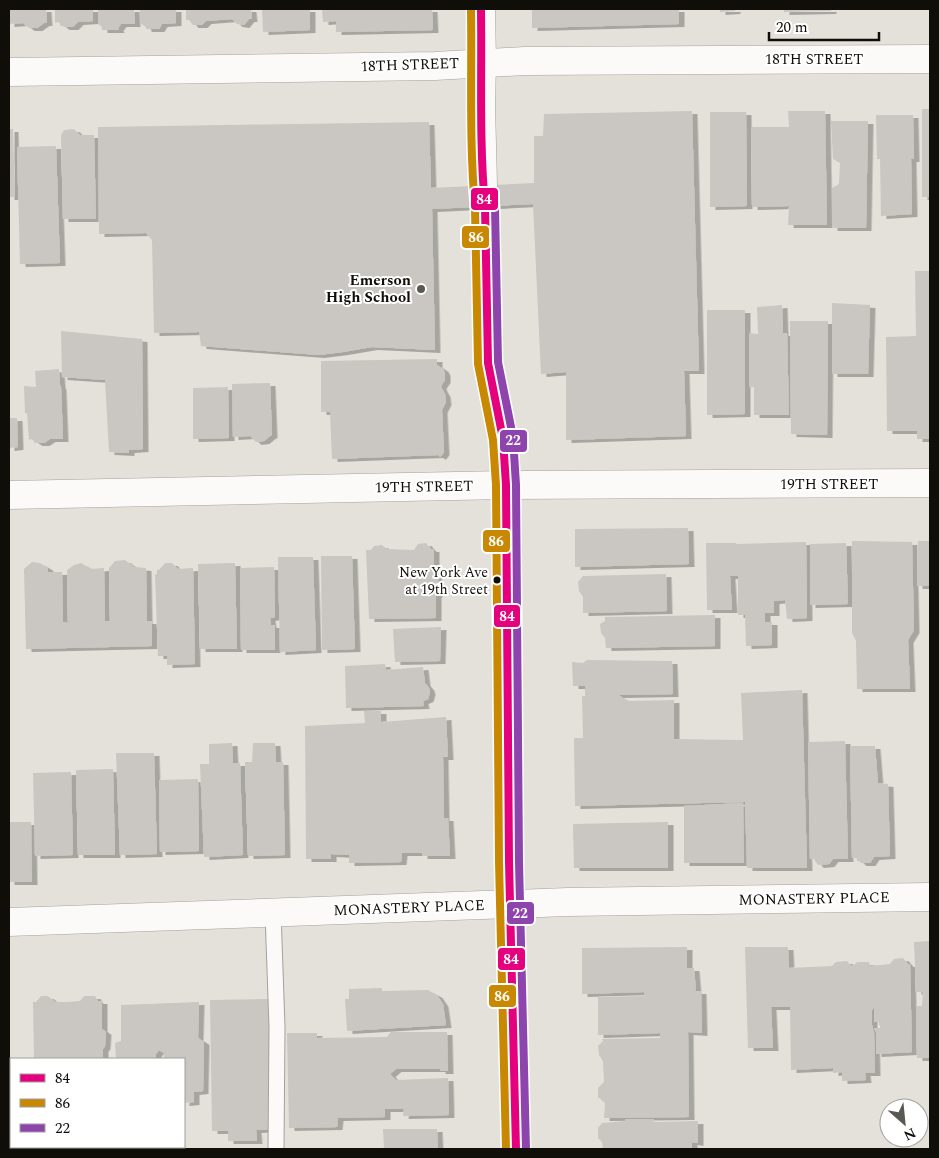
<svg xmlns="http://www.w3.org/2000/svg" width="939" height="1158" viewBox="0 0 939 1158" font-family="Spectral,serif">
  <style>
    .building { fill: #cac6c2; filter: url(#shadow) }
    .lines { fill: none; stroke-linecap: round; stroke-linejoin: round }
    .lane-casing { stroke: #a4a19c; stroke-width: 17 }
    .street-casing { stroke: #a4a19c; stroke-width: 29 }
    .secondary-casing { stroke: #a4a19c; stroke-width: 29 }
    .lane { stroke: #fbfaf9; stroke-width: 15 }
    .street { stroke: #fbfaf9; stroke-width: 28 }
    .secondary { stroke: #fbfaf9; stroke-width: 28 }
    .bus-1-casing { stroke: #fff; stroke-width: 11 }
    .bus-2-casing { stroke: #fff; stroke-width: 11 }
    .bus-3-casing { stroke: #fff; stroke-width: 11 }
    .bus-1 { stroke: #e5007d; stroke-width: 8 }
    .bus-2 { stroke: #c98802; stroke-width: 8 }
    .bus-3 { stroke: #8e44ad; stroke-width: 8 }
    .poi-dot { fill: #5a5852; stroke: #fff; stroke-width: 2 }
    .bus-dot { fill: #100e09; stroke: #fff; stroke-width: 2 }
    .labels { text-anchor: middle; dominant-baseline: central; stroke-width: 4; stroke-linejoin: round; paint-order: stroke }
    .bus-label { font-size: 14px; fill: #100e09; stroke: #fff; text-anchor: end }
    .street-label { font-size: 15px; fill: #100e09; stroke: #fff }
    .poi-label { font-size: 15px; font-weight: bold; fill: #100e09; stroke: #fff; text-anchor: end }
    .line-badge { stroke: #fff; stroke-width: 2 }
    .badge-label { font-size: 14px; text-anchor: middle; font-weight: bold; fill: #fff }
  </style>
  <defs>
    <filter id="shadow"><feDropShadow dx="5.5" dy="3" stdDeviation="0" flood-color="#0004"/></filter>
  </defs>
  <rect width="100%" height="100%" fill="#e4e1da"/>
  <path class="building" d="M9,9H46L47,23H44L37,28H29L23,23L9,24Z
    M55,9H93V21L78,22L73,27H64L58,22L55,23Z
    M98,9H134L135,24H121L118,28L119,30H102V27L98,24Z
    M140,9H176V23L162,24L159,29H146V27L140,23Z
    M186,9H251L252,19H249L244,25L237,24L232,19L206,21L202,25H193L189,20H186Z
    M262,9H310V30L263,32Z
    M322,9H432L433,30L336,32V21L323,22Z
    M532,9H679V24L532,28Z
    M720,9H735V11L720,12Z
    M784,9H831V11L784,12Z
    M922,109H930V197H922Z
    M692,111L699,371H684L686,436L566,440V372L541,374L533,204L432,209L435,350L372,347L343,352L319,355L201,346L199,332L154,333L152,240L146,233L99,234L98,127L429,122L431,188L534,183V136H543L544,114Z
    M788,111H825L827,225H788L789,206L752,207L751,127H789Z
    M710,112H746L747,206L710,207Z
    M876,115H913L914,159H911L912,214L881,216L880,159H877Z
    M831,121H868L866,228H832V188L839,184L840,163L833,159Z
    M9,129H13L15,197H9Z
    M74,129L80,135H94L96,219H63L61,135L64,130Z
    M56,146L60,263L20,264L17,147Z
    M915,271H930V439H917V431H887L886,337L916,336Z
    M832,303L870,305L868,374H832Z
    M782,305L783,333H787L789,415H754V387H749V333L758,334L757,307Z
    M707,310H745V414L707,415Z
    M790,321H828L827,435L791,434Z
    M61,331L142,339L143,449L129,450V453L109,452L105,380L62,377Z
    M437,359V365L443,369L445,373V380L441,386L442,389L445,394L446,402L442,410L444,452L442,455L440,457L438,455L332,459L330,412H321V361Z
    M59,369L60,385L61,387L63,439H50L44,443H37L31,439L29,440L27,413H25L24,386L36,387L35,371Z
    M270,383L272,435L270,436L264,441L256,442L250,436L233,437L232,384Z
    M228,387L229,438L193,439V388Z
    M9,418H17L18,447L9,448Z
    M688,528L689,564L575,567V529Z
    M852,541L912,542L914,630L908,640L910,689H857L856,641L852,633Z
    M918,541H930V586H917Z
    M806,542L807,618L787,619L785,600L774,601V613H765V622H772V645L746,646L745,615H738V576H730L732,610H707L706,543H736V544Z
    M426,543L431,549H434V572L438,579L439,588L436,596V618L369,619L366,550H371L374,546L382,545L387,549L414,550L418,544Z
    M846,543L848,604L810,605V544Z
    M321,556H352L355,649L322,650Z
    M278,557H313L316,650L280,652Z
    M125,560L134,567L146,568L147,621H152V646L26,649L24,569L32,562L40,563L48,568V572H62L63,622L68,623L67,570L74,565L81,563L91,569L104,568L105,621H110L109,568L115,561Z
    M165,563H172L178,569L193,568L195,664L167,665V656H158L155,575L157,574V570H159Z
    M235,563L237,649H200L198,564Z
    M274,567L275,617L270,618L271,625H275V650H241L240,568Z
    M666,574L667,611L583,613V597L579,591L578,582L583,576Z
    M715,615V646L606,648L605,638L601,633L600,624L605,621V617Z
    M441,627L440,661L395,662L393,629Z
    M587,660L672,661L673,694L618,695L628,701L674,700V739L743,740L741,693L802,690L807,868H747L745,802L575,806L574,738H583L582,696H585V686H573L572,662L583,663Z
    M385,664L386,670L423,667L425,683L429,688L430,692L428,699L423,701L424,706L346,708L345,666Z
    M364,711H381V722L446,717L448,757H443L444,818H448L450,856H422V853H402L401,862L349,863V855L331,854V859H306L305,726L365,723Z
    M845,741L848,859H833L829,864L818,865L814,859H810L808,742Z
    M232,743L233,763H240L243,855L204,857L200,764H209V744Z
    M253,743H275L276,762H283L285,855L248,856L245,762H252Z
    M850,746H875L878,783L888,784L890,856L874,857L870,863H861L856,858H852Z
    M116,753H154L157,854L120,855Z
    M113,769L115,855H78L76,770Z
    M71,772L73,855L35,856L33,773Z
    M198,779L199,851L160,852L159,780Z
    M743,803L744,863H684V806Z
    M9,822H31L32,882H9Z
    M668,822V868H574L573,824Z
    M930,941V1058H917L916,1006H922L923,992H916L914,942Z
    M687,947V968H694L696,991H701L702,1033L688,1032L689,1117L604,1118L605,1103L598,1097V1088L604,1082L603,1061L599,1055L598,1046L603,1041L602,1039L660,1038V1033L598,1035V997L644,996V992L582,994V948Z
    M745,947H788L789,968L832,966L836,962L847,961L851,966L854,965L857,962H869L870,966L890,964L894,959L903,958L908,964H910L912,1052L876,1054V1032L874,1028H880V1022H874V1007L872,1010V1025L874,1032L875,1073H865L866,1080L842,1081V1072L833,1073V1068L791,1070L790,1007H771L773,1048H748Z
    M382,988V991L428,990L437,995L443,1004L446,1025L347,1031L345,999H349V989Z
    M41,996H48L55,1002H68L80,1001L84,996H95L98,1001H102V1029L106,1032L105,1046L103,1049V1059H34L33,1002H36Z
    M269,999L273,1129L256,1130L257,1141H228V1131H212L210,1000Z
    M199,1002L198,1038L204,1042L203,1091L194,1092V1102L184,1103V1059H164V1053L159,1050L156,1054V1059H116L115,1043L121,1041V1005Z
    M391,1032H447L448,1071H440V1069H396L390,1074L396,1080L448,1078L449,1115L403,1116L404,1109H385V1117L338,1118L337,1127L289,1128L287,1033H317V1038L387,1037Z
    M625,1119H654V1122L698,1121V1143L692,1142V1149H603L602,1142L598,1138V1128L602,1123L626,1121Z
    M383,1129H437L438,1149H384Z"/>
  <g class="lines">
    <defs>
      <path id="lane" d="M273,912L277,1027L276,1149"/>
      <path id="street" d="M9,72L435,66L525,61L930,59
        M9,495L506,485L930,483
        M9,922L568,902L930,897"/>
      <path id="secondary" d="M481,9L482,63L481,105L483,185
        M485,206L488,363L503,439L506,485L509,862L516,1149"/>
    </defs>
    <use href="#lane" class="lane-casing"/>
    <use href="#street" class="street-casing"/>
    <use href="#secondary" class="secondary-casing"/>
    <use href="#lane" class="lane"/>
    <use href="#street" class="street"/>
    <use href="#secondary" class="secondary"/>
    <defs>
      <path id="bus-1" d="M481,9C482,75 479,141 485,206L488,363L503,439L506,485L509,862L516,1149"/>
      <path id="bus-2" d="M471,9C472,75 469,141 475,207L478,364L493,440L496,485L499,862L506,1149"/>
      <path id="bus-3" d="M495,206L498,362L513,437L516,485L519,862L526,1149"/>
    </defs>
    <use href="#bus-1" class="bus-1-casing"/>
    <use href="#bus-2" class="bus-2-casing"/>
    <use href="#bus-3" class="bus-3-casing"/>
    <use href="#bus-1" class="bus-1"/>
    <use href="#bus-2" class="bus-2"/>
    <use href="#bus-3" class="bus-3"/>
  </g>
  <circle class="poi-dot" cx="421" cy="289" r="5"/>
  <circle class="bus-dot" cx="497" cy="580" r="4.5"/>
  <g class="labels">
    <g class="bus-label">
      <text x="488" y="572">New York Ave<tspan x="488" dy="17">at 19th Street</tspan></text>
    </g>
    <g class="street-label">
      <text x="814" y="59">18TH STREET</text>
      <text transform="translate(410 65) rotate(-2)">18TH STREET</text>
      <text x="829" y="484">19TH STREET</text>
      <text transform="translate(424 487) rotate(-1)">19TH STREET</text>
      <text transform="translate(814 899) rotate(-1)">MONASTERY PLACE</text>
      <text transform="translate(409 908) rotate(-2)">MONASTERY PLACE</text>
    </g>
    <g class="poi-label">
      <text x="411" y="280">Emerson<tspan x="411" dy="17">High School</tspan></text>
    </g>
  </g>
  <g class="line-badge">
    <rect x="470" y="187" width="29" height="24" rx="5" fill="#e5007d"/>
    <rect x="461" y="225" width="29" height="24" rx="5" fill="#c98802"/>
    <rect x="499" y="429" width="29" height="24" rx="5" fill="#8e44ad"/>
    <rect x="482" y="529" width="29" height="24" rx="5" fill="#c98802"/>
    <rect x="493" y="604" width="28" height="24" rx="5" fill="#e5007d"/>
    <rect x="506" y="901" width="29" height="24" rx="5" fill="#8e44ad"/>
    <rect x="497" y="947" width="29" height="24" rx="5" fill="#e5007d"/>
    <rect x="488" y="984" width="29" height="24" rx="5" fill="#c98802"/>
  </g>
  <g class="badge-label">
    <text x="484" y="204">84</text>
    <text x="476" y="242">86</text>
    <text x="513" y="445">22</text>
    <text x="496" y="546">86</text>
    <text x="507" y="621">84</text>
    <text x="520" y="918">22</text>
    <text x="511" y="964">84</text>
    <text x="502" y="1001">86</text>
  </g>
  <rect width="939" height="1158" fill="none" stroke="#100e09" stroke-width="20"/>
  <rect x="10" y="1058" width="175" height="90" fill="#ffffff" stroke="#9f9f9d"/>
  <rect x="20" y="1074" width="25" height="8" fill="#e5007d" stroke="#9f9f9d"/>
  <text x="55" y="1083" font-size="15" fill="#100e09">84</text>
  <rect x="20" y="1099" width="25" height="8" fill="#c98802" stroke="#9f9f9d"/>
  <text x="55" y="1108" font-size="15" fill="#100e09">86</text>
  <rect x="20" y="1124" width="25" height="8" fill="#8e44ad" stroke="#9f9f9d"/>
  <text x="55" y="1133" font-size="15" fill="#100e09">22</text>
  <g transform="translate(904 1123) rotate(153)"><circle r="24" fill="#ffffff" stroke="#9f9f9d"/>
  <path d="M0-4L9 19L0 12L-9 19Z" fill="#5a5852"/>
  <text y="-8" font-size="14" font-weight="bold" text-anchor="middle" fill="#100e09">N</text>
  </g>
  <path d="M769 32v8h110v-8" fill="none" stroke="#100e09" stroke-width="2.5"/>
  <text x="776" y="32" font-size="15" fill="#100e09" stroke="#ffffff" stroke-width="4" paint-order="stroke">20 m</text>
</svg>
